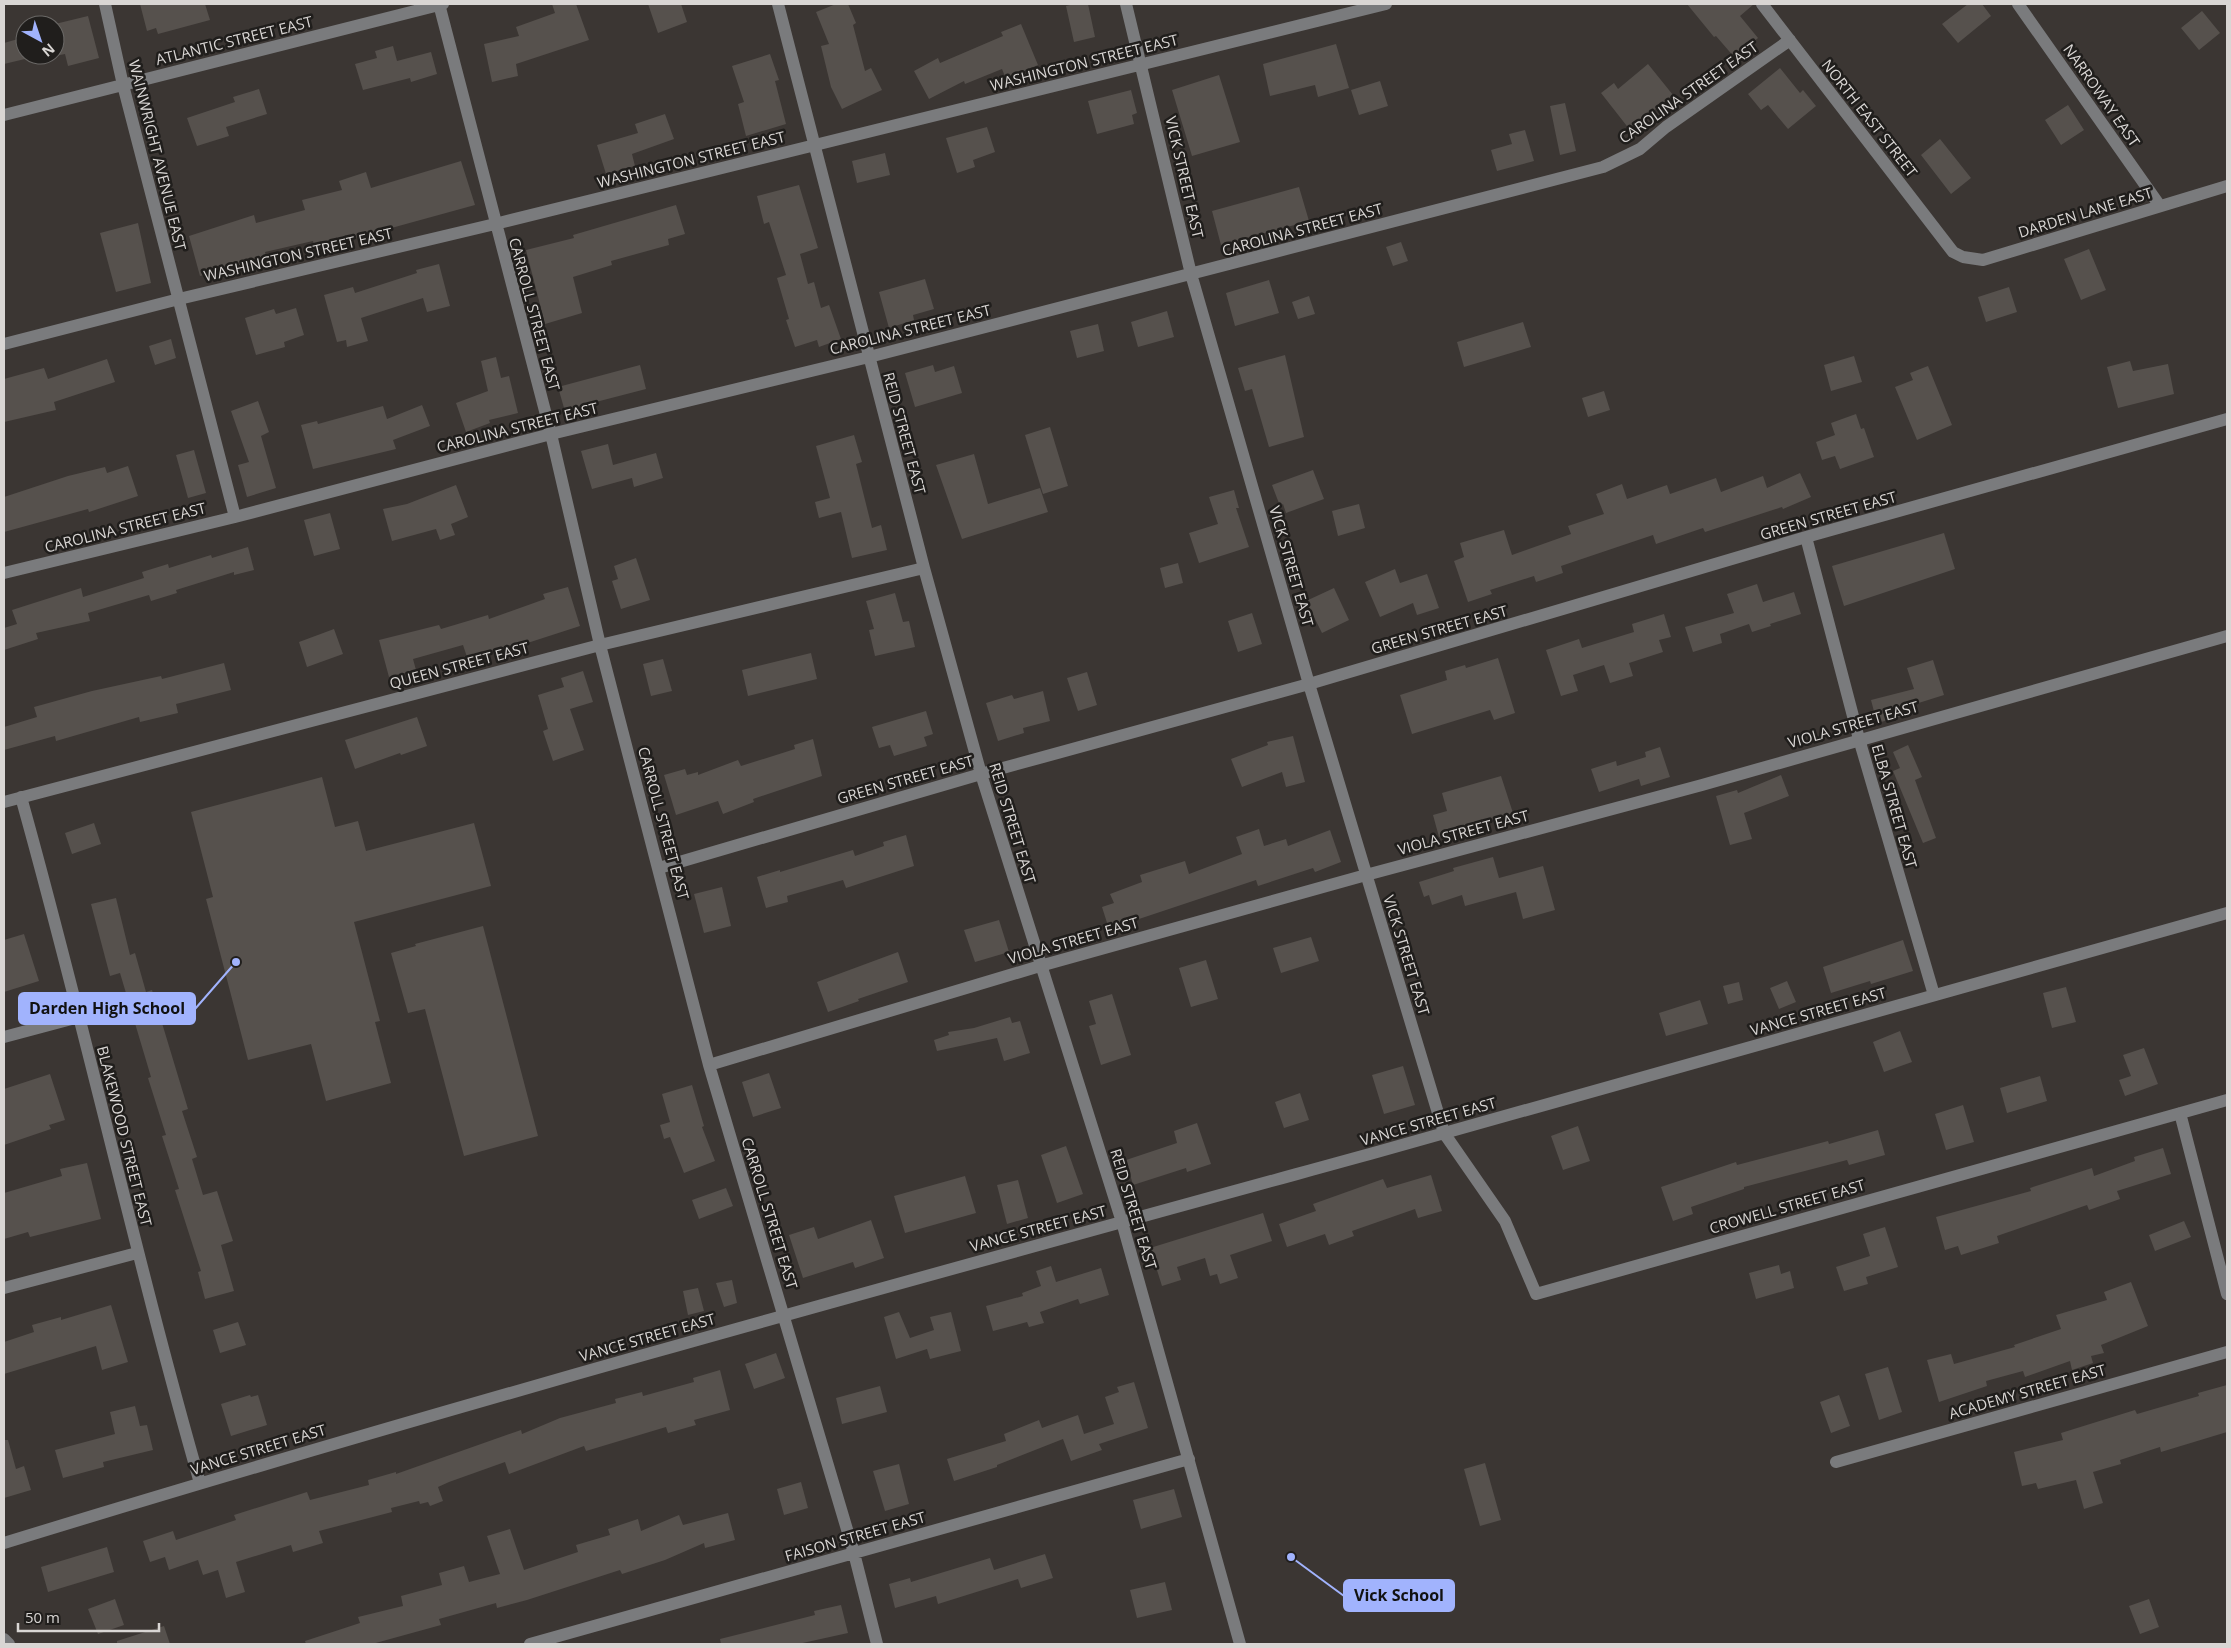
<svg xmlns="http://www.w3.org/2000/svg" width="2231" height="1648" viewBox="0 0 2231 1648" font-family="'Open Sans',sans-serif">
  <style>
    .building { fill: #56514d }
    .lines { fill: none; stroke-linecap: round; stroke-linejoin: round }
    .minor { stroke: #7a7b7d; stroke-width: 12 }
    .labels { text-anchor: middle; dominant-baseline: central; stroke-width: 5; stroke-linejoin: round; paint-order: stroke }
    .street-label { font-size: 15px; fill: #d9d6d4; stroke: #201e1c }
    .leader { fill: none; stroke: #a1b3fd; stroke-width: 2 }
    .callout-dot { fill: #a1b3fd; stroke: #201e1c; stroke-width: 2 }
    .callout { fill: #a1b3fd; stroke: #a1b3fd; stroke-width: 2 }
    .callout-label { font-size: 16px; text-anchor: middle; font-weight: bold; fill: #111 }
  </style>
  <rect width="100%" height="100%" fill="#3b3633"/>
  <path class="building" d="M140,4H205L210,20L158,34L156,28L147,31Z
    M552,4H576L589,40L516,64L518,76L492,82L484,44L519,36L516,27L555,13Z
    M648,4H681L687,22L658,33Z
    M836,4H848L856,23L853,25L865,71L871,68L882,90L842,109L831,87L821,46L829,44L816,12Z
    M1074,4H1088L1095,37L1074,42L1066,6Z
    M1687,4H1754L1740,16L1758,38L1735,58L1716,36L1714,37Z
    M1968,4H1982L1991,16L1958,43L1942,24Z
    M2202,11L2220,33L2199,50L2181,28Z
    M88,16L99,58L68,66L65,54L55,56V24Z
    M1021,24L1038,65L1006,79L1002,69L965,84L964,81L929,99L914,71L938,58L940,63L1003,36L1001,32Z
    M25,37V59L4,64V43Z
    M1336,44L1349,88L1318,97L1315,85L1270,96L1263,64Z
    M393,46L397,61L431,52L437,74L411,82L410,78L363,90L355,64L377,58L375,51Z
    M770,54L779,80L775,81L786,124L746,136L738,104L744,102L732,66Z
    M1648,64L1673,95L1630,130L1601,93L1614,83L1618,89Z
    M1780,68L1800,93L1803,90L1816,106L1788,129L1768,105L1761,110L1748,94Z
    M1219,75L1240,142L1192,156L1172,90Z
    M1380,81L1388,106L1359,115L1351,90Z
    M259,89L267,114L226,127L229,136L197,146L187,118L235,102L233,97Z
    M1131,90L1137,113L1132,115L1134,124L1097,134L1088,101Z
    M1565,103L1576,151L1560,155L1550,106Z
    M2068,105L2084,130L2061,145L2045,120Z
    M665,114L674,139L632,154L635,166L606,174L597,145L638,133L635,124Z
    M987,127L995,152L973,160L975,167L957,173L946,138Z
    M1525,130L1534,161L1497,171L1491,150L1512,144L1509,134Z
    M1940,139L1971,178L1951,194L1921,155Z
    M885,153L890,175L857,183L852,161Z
    M461,161L475,205L315,249L313,241L265,252L267,259L200,276L189,236L254,215L256,223L305,210L302,200L342,190L339,181L366,172L371,188Z
    M799,185L818,248L800,254L808,284L814,282L821,308L829,305L841,339L819,347L817,340L795,347L786,320L789,319L777,278L786,275L769,222L764,224L757,196Z
    M1299,187L1309,221L1221,245L1212,211Z
    M676,205L685,234L668,239L669,245L611,261L612,265L573,277L582,313L545,324L526,250L574,238L573,235Z
    M138,223L151,283L116,292L100,233Z
    M1401,242L1408,261L1393,266L1386,247Z
    M2089,249L2106,290L2081,300L2064,259Z
    M439,264L450,306L427,312L423,298L361,318L368,341L347,347L346,340L337,342L324,295L353,287L355,293L417,273L416,270Z
    M925,279L934,309L913,315L914,320L889,328L879,292Z
    M1269,280L1279,313L1235,326L1226,293Z
    M2009,287L2017,312L1986,322L1978,297Z
    M1309,296L1315,314L1298,319L1292,302Z
    M296,308L304,335L284,342L285,347L256,355L245,318L274,309L276,314Z
    M1167,311L1174,337L1138,347L1131,322Z
    M1523,322L1531,347L1464,367L1457,342Z
    M1098,324L1104,351L1077,358L1070,331Z
    M171,339L176,358L155,365L149,346Z
    M1285,355L1304,437L1269,447L1252,389L1245,391L1238,368Z
    M1854,356L1862,382L1831,391L1824,365Z
    M496,357L501,378L509,376L518,413L489,420L490,423L466,432L456,403L488,391L481,361Z
    M107,359L115,382L54,402L56,410L4,422V379L44,368L48,379Z
    M2130,361L2133,371L2168,364L2174,394L2118,408L2107,367Z
    M640,365L646,389L592,403L594,407L566,415L558,387Z
    M933,365L935,372L954,366L962,393L915,407L905,373Z
    M1928,366L1952,425L1917,440L1895,387L1913,380L1910,373Z
    M1604,391L1610,410L1588,417L1582,398Z
    M258,401L269,432L261,436L276,488L247,497L238,465L249,462L231,411Z
    M422,405L430,426L393,440L396,449L313,469L301,425L317,421L318,424L383,406L387,419Z
    M1856,414L1861,429L1864,428L1874,457L1840,469L1835,456L1822,460L1816,442L1835,435L1831,423Z
    M1050,427L1068,486L1043,494L1025,435Z
    M854,435L862,462L856,464L872,528L881,525L887,550L852,558L841,512L819,518L815,502L830,498L816,446Z
    M608,444L613,465L656,453L663,478L634,487L632,478L592,489L581,451Z
    M194,450L206,493L188,498L176,455Z
    M974,454L988,504L1040,488L1048,512L962,539L936,465Z
    M128,466L138,496L89,512L88,509L4,532V497L68,476L105,467L107,473Z
    M1313,470L1324,499L1286,513L1283,504L1280,506L1272,485Z
    M1800,473L1811,497L1783,509L1782,507L1705,532L1703,528L1656,544L1653,535L1561,566L1563,573L1536,582L1534,576L1490,590L1492,594L1468,602L1454,561L1464,557L1460,543L1504,530L1512,555L1571,534L1568,526L1604,514L1596,494L1622,484L1627,499L1667,485L1670,494L1716,478L1721,492L1763,476L1767,488Z
    M456,485L468,517L451,524L455,535L440,540L436,529L392,541L383,509L407,504Z
    M1234,490L1239,508H1236L1249,547L1199,563L1189,533L1218,524L1209,497Z
    M1359,504L1365,528L1338,536L1332,511Z
    M330,513L340,549L314,556L304,520Z
    M1944,533L1955,569L1844,606L1832,566Z
    M248,547L254,570L234,575V572L176,590L177,593L151,601L149,595L88,613L90,621L36,633L38,639L4,650V628L17,624L12,610L81,588L83,597L144,578L142,572L168,564L169,568L211,555L212,558Z
    M636,558L650,600L621,609L612,581L618,579L614,566Z
    M1178,563L1183,583L1165,588L1160,568Z
    M1395,569L1400,583L1427,574L1439,608L1417,615L1413,603L1380,617L1365,582Z
    M1757,584L1763,602L1794,592L1801,614L1770,624L1771,626L1752,632L1749,624L1720,634L1722,643L1693,652L1685,627L1734,613L1727,594Z
    M568,587L580,626L512,648L510,645L467,657L463,645L413,659L416,670L389,677L379,640L439,625L441,629L488,615L489,619L545,599L543,594Z
    M1334,588L1349,620L1322,633L1306,601Z
    M895,593L903,622L909,621L915,647L875,656L869,630L874,629L866,601Z
    M1252,613L1262,644L1238,652L1228,621Z
    M1664,614L1671,637L1659,640L1663,652L1629,663L1633,676L1610,683L1604,665L1573,675L1578,691L1561,696L1546,650L1579,639L1582,648L1634,632L1632,624Z
    M334,629L343,654L307,667L299,642Z
    M811,653L817,679L748,696L742,670Z
    M1498,658L1515,713L1494,720L1490,710L1412,734L1400,695L1447,680L1445,671L1465,665L1466,668Z
    M663,659L672,691L651,696L643,664Z
    M1933,660L1944,695L1909,706L1911,714L1877,723L1871,700L1914,689L1907,668Z
    M224,663L231,690L176,704L178,713L140,722L139,717L56,741L55,736L4,750V727L37,717L34,707L92,691L161,676L162,679Z
    M583,671L593,702L570,709L584,750L553,761L543,731L548,729L538,695L564,687L561,678Z
    M1087,672L1097,705L1078,711L1067,678Z
    M1043,691L1050,721L1023,728L1024,733L998,741L986,703L1012,695L1014,699Z
    M926,711L933,734L924,737L927,746L894,756L890,745L879,748L872,727Z
    M417,717L427,746L401,755L400,753L355,769L345,740Z
    M1293,736L1305,782L1286,787L1282,772L1242,787L1231,759L1268,745L1267,742Z
    M813,739L822,776L753,799L754,802L723,814L718,801L676,815L664,775L685,769L687,775L698,772V775L738,760L741,766L795,749L794,745Z
    M1908,745L1922,777L1915,780L1936,838L1923,843L1893,771L1900,768L1893,752Z
    M1660,747L1670,777L1641,786L1639,779L1599,792L1591,769L1616,761L1617,766L1646,757L1645,752Z
    M1781,775L1789,796L1744,813L1752,839L1730,845L1716,796L1737,790L1738,793Z
    M1501,776L1513,813L1439,837L1433,815L1447,811L1442,793Z
    M322,777L335,827L358,821L366,851L474,823L491,886L354,922L380,1021L375,1022L391,1083L326,1101L311,1044L248,1060L206,899L213,897L191,812Z
    M94,823L101,844L72,854L65,833Z
    M1259,829L1264,846L1286,839L1288,846L1330,830L1341,862L1315,872L1313,868L1258,886L1256,880L1109,929L1102,907L1114,903L1110,894L1142,882L1140,875L1185,861L1189,874L1242,854L1236,837Z
    M906,835L914,866L846,888L843,880L787,896L788,902L766,908L757,877L780,870V872L853,850L855,856L884,846L883,842Z
    M1493,857L1499,878L1543,866L1555,910L1523,919L1516,892L1465,906L1462,895L1432,905L1429,895L1424,897L1419,882L1454,871L1453,868Z
    M722,887L731,926L704,933L694,894Z
    M116,898L130,955L135,953L146,992L152,990L188,1109L182,1111L197,1157L192,1159L203,1195L217,1191L233,1241L221,1245L234,1291L205,1299L198,1272L201,1271L175,1190L179,1189L162,1136L166,1135L148,1078L151,1077L120,973L110,976L91,904Z
    M999,920L1009,952L975,962L964,930Z
    M483,926L538,1136L464,1156L425,1009L408,1013L391,953L416,946L415,944Z
    M24,934L39,981L4,992V940Z
    M1311,937L1319,961L1281,973L1273,948Z
    M1903,940L1913,971L1871,984L1870,981L1831,993L1823,967Z
    M898,952L908,982L858,999L859,1001L828,1012L817,982Z
    M1206,960L1218,999L1191,1007L1179,968Z
    M1787,981L1796,1002L1779,1009L1770,988Z
    M1739,982L1743,1000L1728,1004L1723,986Z
    M2066,987L2076,1022L2052,1028L2043,993Z
    M1112,994L1131,1055L1101,1065L1089,1026L1096,1024L1089,1001Z
    M1700,1000L1708,1024L1666,1036L1659,1013Z
    M1010,1017L1012,1023L1020,1021L1030,1053L1004,1061L997,1038L937,1051L934,1040L949,1035L948,1032L974,1028Z
    M1900,1031L1912,1062L1884,1072L1873,1042Z
    M2144,1048L2158,1084L2125,1096L2119,1080L2131,1076L2123,1055Z
    M1403,1066L1415,1105L1384,1114L1372,1075Z
    M769,1073L781,1108L753,1117L742,1082Z
    M50,1074L65,1120L49,1125L51,1129L4,1145V1089Z
    M2040,1076L2047,1101L2007,1113L2000,1088Z
    M692,1085L704,1126L702,1127L715,1161L684,1173L670,1137L664,1139L660,1125L670,1122L662,1094Z
    M1300,1093L1309,1120L1284,1128L1275,1102Z
    M1963,1105L1974,1142L1946,1150L1935,1114Z
    M1197,1123L1211,1164L1187,1172L1186,1168L1133,1185L1126,1160L1177,1143L1174,1131Z
    M1578,1126L1590,1161L1563,1170L1551,1136Z
    M1878,1130L1885,1155L1849,1165L1847,1160L1744,1187V1189L1691,1207L1693,1214L1673,1221L1661,1187L1736,1162L1737,1165L1828,1141L1829,1144Z
    M1066,1146L1083,1194L1057,1203L1041,1155Z
    M2163,1148L2171,1174L2117,1191L2120,1199L2089,1210L2087,1205L1997,1236L1999,1243L1961,1255L1958,1246L1945,1250L1936,1217L2031,1191L2030,1188L2092,1168L2094,1176L2135,1161L2134,1157Z
    M87,1163L101,1219L30,1237L28,1232L4,1239V1193L62,1176L60,1169Z
    M1431,1175L1442,1211L1418,1218L1415,1209L1352,1231L1354,1236L1329,1245L1325,1234L1287,1247L1279,1224L1316,1211L1313,1204L1383,1179L1387,1188Z
    M965,1176L976,1213L905,1233L894,1196Z
    M1018,1180L1028,1218L1007,1224L997,1185Z
    M726,1188L733,1206L699,1219L692,1200Z
    M1263,1213L1272,1241L1230,1255L1238,1278L1220,1284L1217,1274L1210,1276L1205,1258L1177,1267L1181,1280L1162,1286L1150,1248Z
    M871,1220L884,1258L855,1268L853,1262L803,1278L789,1235L814,1227L818,1239Z
    M2184,1221L2191,1237L2155,1251L2149,1235Z
    M1885,1227L1898,1267L1866,1277L1868,1284L1844,1291L1836,1267L1870,1256L1863,1234Z
    M1779,1265L1781,1274L1790,1271L1794,1288L1756,1299L1749,1273Z
    M1051,1266L1056,1282L1101,1268L1109,1295L1080,1304L1078,1299L1040,1312L1044,1323L1029,1327L1027,1322L993,1331L986,1306L1023,1296L1022,1293L1041,1286L1036,1271Z
    M732,1280L737,1303L724,1307L716,1283Z
    M2131,1282L2148,1326L2101,1345L2104,1353L2091,1356L2093,1363L2072,1370L2070,1361L2025,1377L2023,1371L1986,1381L1987,1386L1939,1402L1927,1360L1951,1354L1954,1364L2015,1347L2014,1345L2061,1329L2056,1315L2107,1300L2104,1292Z
    M698,1288L704,1311L688,1315L683,1291Z
    M111,1305L128,1362L102,1370L96,1346L4,1374V1342L34,1332L32,1325L61,1317V1320Z
    M899,1312L910,1338L934,1330L930,1317L951,1312L961,1351L930,1359L927,1349L896,1359L884,1317Z
    M238,1322L246,1345L220,1353L213,1330Z
    M776,1353L785,1378L754,1389L745,1364Z
    M1888,1367L1902,1412L1879,1420L1865,1374Z
    M720,1370L730,1410L694,1420L696,1425L668,1433L666,1427L586,1451L584,1446L509,1474L505,1462L449,1482L438,1487L443,1501L430,1506L428,1502L420,1504L419,1501L391,1508L392,1512L319,1531L323,1543L293,1552L291,1545L236,1562L245,1592L226,1598L218,1570L203,1575L198,1560L169,1570L165,1557L150,1562L143,1541L173,1531L176,1540L236,1520L234,1515L307,1492L310,1500L369,1485L368,1480L396,1472V1474L521,1430L522,1434L560,1418L616,1403L615,1399L642,1392L643,1396L694,1382L693,1378Z
    M1134,1382L1148,1428L1099,1444L1102,1450L1071,1461L1063,1439L997,1465V1467L954,1481L947,1459L1006,1441L1004,1434L1039,1420L1042,1428L1078,1415L1084,1434L1114,1424L1105,1397L1119,1392L1117,1387Z
    M2227,1385V1432L2161,1452L2160,1447L2120,1460L2121,1464L2093,1472L2103,1503L2084,1509L2076,1480L2038,1489L2036,1483L2022,1486L2014,1452L2063,1440L2061,1433L2135,1410L2137,1414L2199,1396L2198,1393Z
    M880,1386L887,1412L842,1424L836,1398Z
    M250,1395L251,1397L258,1395L267,1425L231,1436L221,1404Z
    M1839,1395L1850,1426L1831,1433L1820,1402Z
    M135,1406L140,1426L147,1425L153,1450L103,1462L104,1467L63,1478L55,1450L115,1434L110,1412Z
    M4,1440H8L16,1469L24,1466L31,1490L4,1498Z
    M1485,1463L1501,1520L1480,1526L1464,1469Z
    M899,1464L909,1504L885,1511L873,1471Z
    M801,1482L808,1508L784,1515L777,1489Z
    M1174,1489L1182,1517L1141,1529L1133,1500Z
    M728,1513L735,1540L705,1548L704,1543L665,1560L622,1574L620,1570L527,1600L497,1608L496,1603L439,1619L441,1625L372,1644H306L305,1641L360,1623L358,1617L403,1606L401,1596L442,1585L439,1573L464,1566L469,1582L500,1574L487,1536L510,1529L524,1570L578,1552L576,1545L610,1535L608,1529L638,1519L641,1531L679,1515L683,1525Z
    M107,1547L114,1572L48,1592L41,1567Z
    M1045,1554L1053,1578L1021,1588L1018,1579L938,1604L936,1596L895,1608L889,1584L910,1578L911,1582L990,1558L994,1570Z
    M1165,1582L1172,1610L1137,1618L1130,1590Z
    M115,1599L124,1625L98,1634L88,1609Z
    M2149,1599L2159,1627L2140,1634L2129,1606Z
    M841,1605L848,1633L798,1644H721L720,1639L815,1615L814,1611Z
    M164,1626L170,1644H117V1641Z"/>
  <g class="lines">
    <path class="minor" d="M105,4L123,85L235,517
      M439,4L551,434L600,645L709,1065L854,1553L877,1644
      M778,4L924,568L981,774L1122,1222L1240,1644
      M1126,4L1191,274L1309,684L1444,1133L1505,1221L1536,1294L2227,1100
      M1762,4L1953,252L1963,257L1983,260L2227,186
      M2018,4L2160,206
      M4,115L443,4
      M4,344L179,299L495,224L1386,4
      M1806,537L1859,739L1934,995
      M4,573L235,517L551,434L869,357L1603,167L1640,149L1666,127L1790,40
      M21,797C85,1025 135,1256 200,1483
      M4,802L600,645L924,568
      M659,868L981,774L1309,684L1806,537L2227,419
      M4,1037L79,1017
      M709,1065L1040,966L1366,875L1702,785L2227,636
      M2180,1113L2227,1294
      M4,1288L137,1253
      M1836,1462L2227,1352
      M4,1543C459,1403 918,1278 1377,1152C1661,1073 1944,992 2227,913
      M4,1639L9,1644
      M530,1644L1189,1459"/>
  </g>
  <g class="labels">
    <g class="street-label">
      <text transform="translate(234 40) rotate(-14)">ATLANTIC STREET EAST</text>
      <text transform="translate(1084 62) rotate(-14)">WASHINGTON STREET EAST</text>
      <text transform="translate(1688 92) rotate(-35)">CAROLINA STREET EAST</text>
      <text transform="translate(2102 95) rotate(55)">NARROWAY EAST</text>
      <text transform="translate(1870 118) rotate(52)">NORTH EAST STREET</text>
      <text transform="translate(158 155) rotate(76)">WAINWRIGHT AVENUE EAST</text>
      <text transform="translate(691 159) rotate(-14)">WASHINGTON STREET EAST</text>
      <text transform="translate(1185 177) rotate(77)">VICK STREET EAST</text>
      <text transform="translate(2085 212) rotate(-17)">DARDEN LANE EAST</text>
      <text transform="translate(1302 229) rotate(-15)">CAROLINA STREET EAST</text>
      <text transform="translate(298 254) rotate(-13)">WASHINGTON STREET EAST</text>
      <text transform="translate(535 314) rotate(75)">CARROLL STREET EAST</text>
      <text transform="translate(910 329) rotate(-14)">CAROLINA STREET EAST</text>
      <text transform="translate(517 427) rotate(-14)">CAROLINA STREET EAST</text>
      <text transform="translate(905 433) rotate(75)">REID STREET EAST</text>
      <text transform="translate(1828 515) rotate(-16)">GREEN STREET EAST</text>
      <text transform="translate(125 527) rotate(-14)">CAROLINA STREET EAST</text>
      <text transform="translate(1292 566) rotate(74)">VICK STREET EAST</text>
      <text transform="translate(1439 629) rotate(-16)">GREEN STREET EAST</text>
      <text transform="translate(459 665) rotate(-15)">QUEEN STREET EAST</text>
      <text transform="translate(1853 724) rotate(-16)">VIOLA STREET EAST</text>
      <text transform="translate(905 779) rotate(-16)">GREEN STREET EAST</text>
      <text transform="translate(1895 806) rotate(74)">ELBA STREET EAST</text>
      <text transform="translate(664 823) rotate(75)">CARROLL STREET EAST</text>
      <text transform="translate(1013 823) rotate(73)">REID STREET EAST</text>
      <text transform="translate(1463 832) rotate(-15)">VIOLA STREET EAST</text>
      <text transform="translate(1073 940) rotate(-16)">VIOLA STREET EAST</text>
      <text transform="translate(1407 955) rotate(73)">VICK STREET EAST</text>
      <text transform="translate(1818 1011) rotate(-16)">VANCE STREET EAST</text>
      <text transform="translate(1428 1121) rotate(-16)">VANCE STREET EAST</text>
      <text transform="translate(125 1136) rotate(76)">BLAKEWOOD STREET EAST</text>
      <text transform="translate(1787 1206) rotate(-16)">CROWELL STREET EAST</text>
      <text transform="translate(1134 1209) rotate(73)">REID STREET EAST</text>
      <text transform="translate(770 1213) rotate(73)">CARROLL STREET EAST</text>
      <text transform="translate(1038 1228) rotate(-15)">VANCE STREET EAST</text>
      <text transform="translate(647 1337) rotate(-16)">VANCE STREET EAST</text>
      <text transform="translate(2027 1391) rotate(-16)">ACADEMY STREET EAST</text>
      <text transform="translate(258 1449) rotate(-17)">VANCE STREET EAST</text>
      <text transform="translate(855 1536) rotate(-16)">FAISON STREET EAST</text>
    </g>
  </g>
  <path class="leader" d="M236 962L195 1009M1291 1557L1344 1596"/>
  <g class="callout-dot">
    <circle cx="236" cy="962" r="5"/>
    <circle cx="1291" cy="1557" r="5"/>
  </g>
  <g class="callout">
    <rect x="19" y="993" width="176" height="31" rx="5"/>
    <rect x="1344" y="1580" width="110" height="31" rx="5"/>
  </g>
  <g class="callout-label">
    <text x="107" y="1014">Darden High School</text>
    <text x="1399" y="1601">Vick School</text>
  </g>
  <rect width="2231" height="1648" fill="none" stroke="#d9d6d4" stroke-width="10"/>
  <g transform="translate(40 40) rotate(140)"><circle r="24" fill="#201e1c" stroke="#6a6866"/>
  <path d="M0-4L9 19L0 12L-9 19Z" fill="#a1b3fd"/>
  <text y="-8" font-size="14" font-weight="bold" text-anchor="middle" fill="#d9d6d4">N</text>
  </g>
  <path d="M18 1623v8h141v-8" fill="none" stroke="#d9d6d4" stroke-width="2.5"/>
  <text x="25" y="1623" font-size="15" fill="#d9d6d4" stroke="#201e1c" stroke-width="4" paint-order="stroke">50 m</text>
</svg>
